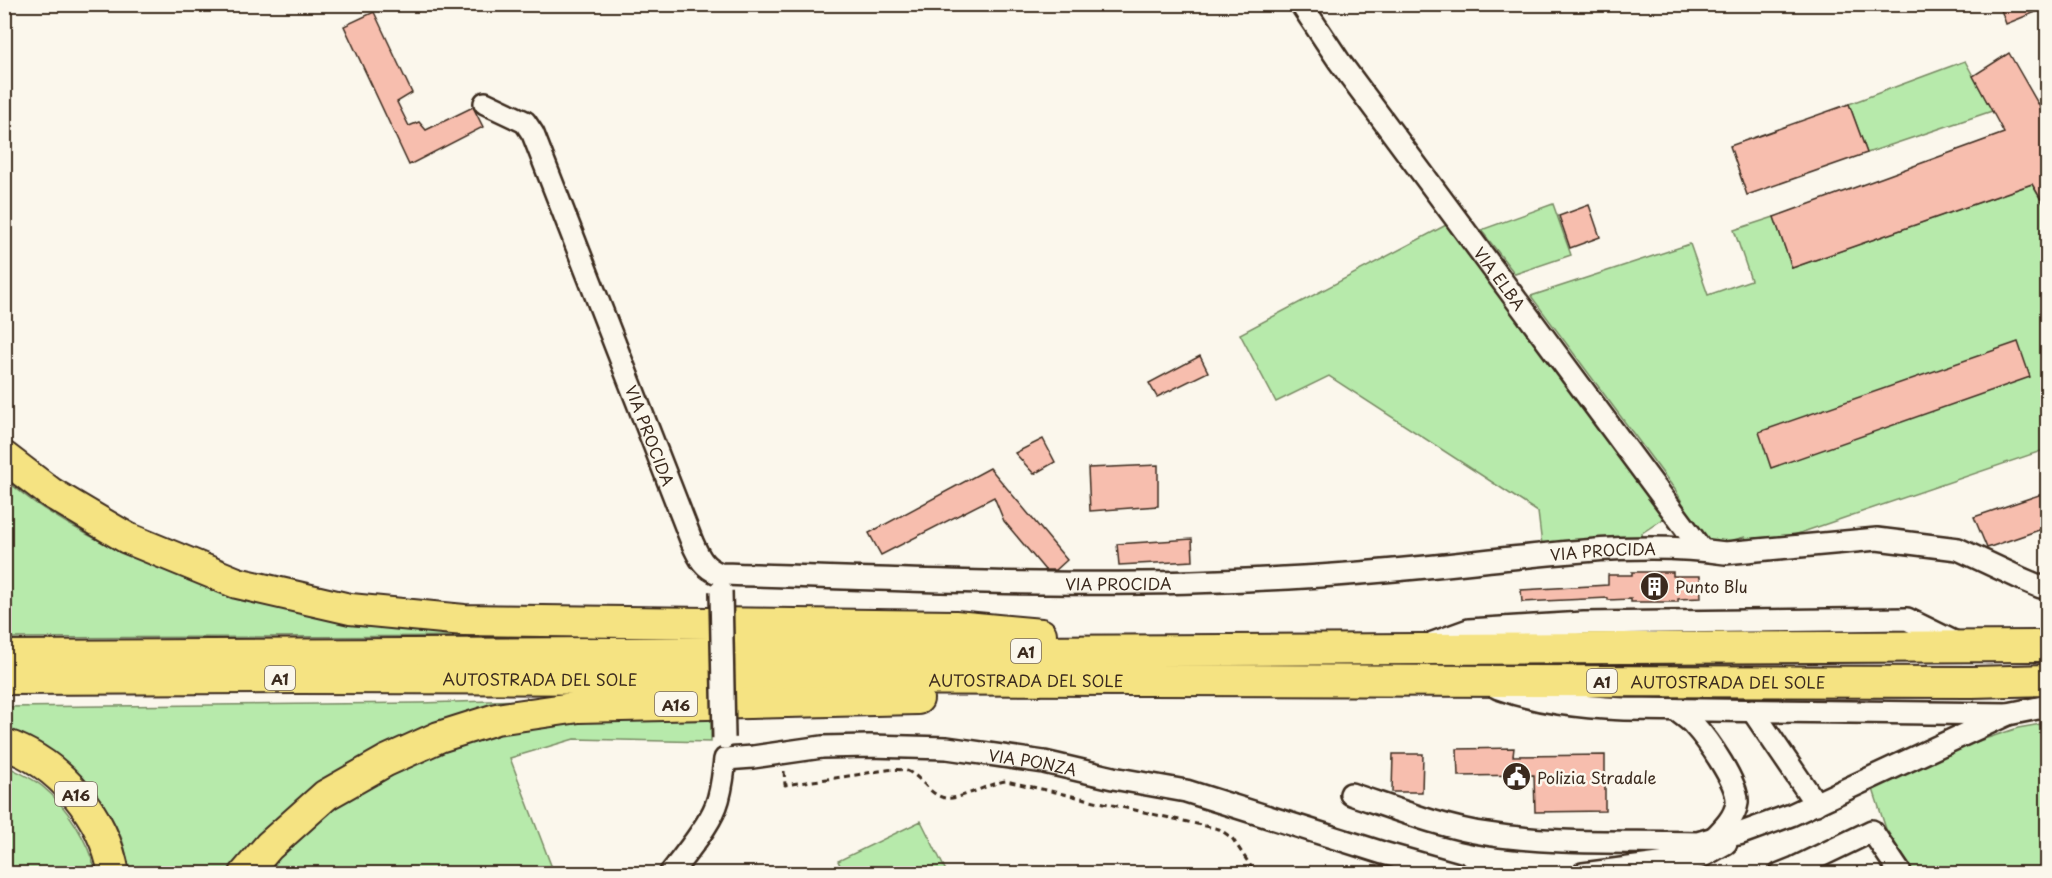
<svg xmlns="http://www.w3.org/2000/svg" width="2052" height="878" viewBox="0 0 2052 878" font-family="'Playpen Sans',sans-serif">
  <style>
    .green { fill: #b7eaab; stroke: #798a64; stroke-width: 1.5 }
    .building { fill: #f7beae; stroke: #3b2a1e; stroke-width: 1.5 }
    .lines { fill: none; stroke-linecap: round; stroke-linejoin: round }
    .minor-casing { stroke: #3b2a1e; stroke-width: 26 }
    .highway-casing { stroke: #3b2a1e; stroke-width: 34 }
    .path { stroke: #3b2a1e; stroke-width: 3; stroke-dasharray: 6 4.5; stroke-linecap: butt }
    .minor { stroke: #fbf7ec; stroke-width: 21 }
    .highway { stroke: #f5e382; stroke-width: 30 }
    .minor-bridge-casing { stroke: #3b2a1e; stroke-width: 26; stroke-linecap: butt }
    .minor-bridge { stroke: #fbf7ec; stroke-width: 21 }
    .labels { text-anchor: middle; dominant-baseline: central; stroke-width: 5; stroke-linejoin: round; paint-order: stroke }
    .shield { fill: #fbf7ec; stroke: #75685c; stroke-width: 1.5 }
    .shield-label { font-size: 15px; font-weight: bold; fill: #3b2a1e }
    .street-label { font-size: 16px; fill: #3b2a1e; stroke: #fbf7ec }
    .poi-label { font-size: 16px; fill: #3b2a1e; stroke: #fbf7ec; text-anchor: start }
  </style>
  <rect width="100%" height="100%" fill="#fbf7ec"/>
  <filter id="ink" filterUnits="userSpaceOnUse"><feTurbulence type="fractalNoise" baseFrequency=".0167" numOctaves="2"/><feDisplacementMap in="SourceGraphic" scale="12" xChannelSelector="R" yChannelSelector="G"/><feConvolveMatrix kernelMatrix="1 2 1 2 8 2 1 2 1" color-interpolation-filters="sRGB"/></filter>
  <g filter="url(#ink)">
    <path class="green" d="M1965,61L1992,111L1867,153L1849,104Z
      M2032,184L2047,211V449L1791,536L1772,538L1749,545L1745,537L1718,544L1705,540L1696,528L1676,491L1531,296L1690,244L1708,295L1751,280L1734,230L1774,217L1792,268Z
      M1553,204L1571,255L1515,274L1481,230Z
      M1448,224L1666,517L1642,533L1643,539L1613,538L1542,545L1538,512L1329,376L1276,402L1240,334Z
      M4,479C19,490 33,503 49,512C108,550 175,576 241,597L815,635L5,638Z
      M772,693L491,711L250,846L225,874L130,873C127,862 126,848 121,837C100,788 58,743 5,730L4,707L420,703Z
      M711,712V742L574,739L510,758L554,873L262,874L301,834L339,804L403,766L452,747L493,733L556,719Z
      M2047,723V873H1914L1886,829L1872,786L1930,757L2018,728Z
      M4,765C16,771 31,777 42,786C68,807 88,841 96,873H5Z
      M921,821L947,873H844L838,861Z"/>
    <path class="building" d="M1999,4H2048V7L2006,24Z
      M374,12L412,93L397,102L409,126L419,122L426,130L473,107L483,127L409,165L344,26Z
      M2009,53L2048,121V211L2032,184L1792,268L1774,217L2004,133L1973,76Z
      M1849,104L1867,153L1747,195L1730,146Z
      M1589,205L1600,237L1570,248L1559,216Z
      M2018,342L2030,377L1771,468L1759,432Z
      M1200,356L1208,372L1157,397L1149,383Z
      M1043,439L1055,462L1034,474L1015,453Z
      M1158,465V506L1090,511L1088,468Z
      M990,468L1067,560L1056,570H1045L1004,521L994,497L881,555L869,533Z
      M2048,492V527L1987,548L1974,517Z
      M1192,539L1193,561L1119,565L1117,544Z
      M1632,572H1673V576H1700L1701,598L1678,599V602H1631V599L1608,600V598L1522,602L1521,590L1608,585V575H1632Z
      M1514,748L1513,756L1605,755V811L1535,812L1534,775L1458,776L1457,749Z
      M1393,754H1423L1422,792H1392Z"/>
    <g class="lines">
      <defs>
        <g id="minor">
          <path id="s1" d="M1301,4L1339,61L1701,549"/>
          <path id="s2" d="M485,103L525,122L533,134L692,542C699,558 704,568 720,574C902,579 1084,589 1266,579C1338,576 1411,569 1483,561C1563,553 1644,541 1725,553L1877,539L1958,549L2022,579L2041,587H2048"/>
          <path d="M1433,643L1469,630L1584,623L1907,619L1958,644"/>
          <path d="M1498,688C1539,703 1581,707 1624,709L2008,714L2048,706"/>
          <path d="M1676,710C1682,715 1689,719 1694,725C1707,739 1739,784 1737,803C1735,817 1724,828 1714,838"/>
          <path d="M1752,710L1816,804"/>
          <path d="M1351,794C1393,808 1444,828 1487,834C1557,845 1628,841 1698,843L1714,838L1739,834L1791,815L2008,714"/>
          <path id="s3" d="M670,874C684,856 708,827 716,806C722,791 723,775 725,759L753,757L822,747L869,746L947,748L1044,762L1113,778L1186,791L1383,853L1457,874"/>
          <path d="M1583,874L1690,860L1701,857L1726,843"/>
          <path d="M1780,874L1795,868L1872,831L1901,874"/>
        </g>
        <g id="highway">
          <path d="M4,457L51,493L127,538L237,583L350,609L464,620L955,626L1041,634"/>
          <path d="M4,656L2048,646"/>
          <path id="s4" d="M4,679L297,678L1972,682L2048,680"/>
          <path d="M4,744C60,763 104,816 114,874"/>
          <path d="M245,874L269,846L326,795L386,761L439,737L496,719L579,707L918,699"/>
        </g>
      </defs>
      <use href="#minor" class="minor-casing"/>
      <use href="#highway" class="highway-casing"/>
      <path class="path" d="M784,771L785,785C811,781 837,778 862,774C875,772 891,768 904,770C921,774 928,795 945,798C959,801 989,783 1006,781L1219,829L1232,838L1256,874"/>
      <use href="#minor" class="minor"/>
      <use href="#highway" class="highway"/>
      <defs>
        <path id="minor-bridge" d="M721,591L724,738"/>
      </defs>
      <use href="#minor-bridge" class="minor-bridge-casing"/>
      <use href="#minor-bridge" class="minor-bridge"/>
    </g>
  </g>
  <defs>
    <symbol id="building-disc" viewBox="-11 -11 22 22"><circle r="9.5" fill="#3b2a1e" stroke="#fbf7ec"/><path d="M-4-6H4V6H1V3H-1V6H-4ZM-2.5-4.3h1.7v1.8h-1.7ZM.8-4.3h1.7v1.8H.8ZM-2.5-1h1.7V.8h-1.7ZM.8-1h1.7V.8H.8Z" fill="#fff"/></symbol>
    <symbol id="civic-disc" viewBox="-11 -11 22 22"><circle r="9.5" fill="#3b2a1e" stroke="#fbf7ec"/><path d="M-.6-6.5H3V-4.5H.6V-3L4-1V1h2V6H-6V1h2V-1L-.6-3ZM-1.2 2.5V6h2.4V2.5Z" fill="#fff"/></symbol>
  </defs>
  <g fill-rule="evenodd">
    <use href="#building-disc" x="1638" y="570" width="33" height="33"/>
    <use href="#civic-disc" x="1500" y="760" width="33" height="33"/>
  </g>
  <g class="labels">
    <g class="shield">
      <rect x="1011" y="639" width="30" height="24" rx="4.5"/>
      <rect x="265" y="666" width="30" height="24" rx="4.5"/>
      <rect x="1587" y="669" width="30" height="24" rx="4.5"/>
      <rect x="655" y="692" width="42" height="24" rx="4.5"/>
      <rect x="55" y="782" width="42" height="24" rx="4.5"/>
    </g>
    <g class="shield-label">
      <text x="1026" y="651">A1</text>
      <text x="280" y="678">A1</text>
      <text x="1602" y="681">A1</text>
      <text x="676" y="704">A16</text>
      <text x="76" y="794">A16</text>
    </g>
    <g class="street-label">
      <text stroke="none"><textPath href="#s1" startOffset="339">VIA ELBA</textPath></text>
      <text stroke="none"><textPath href="#s2" startOffset="382">VIA PROCIDA</textPath></text>
      <text stroke="none"><textPath href="#s2" startOffset="1425">VIA PROCIDA</textPath></text>
      <text stroke="none"><textPath href="#s2" startOffset="939">VIA PROCIDA</textPath></text>
      <text stroke="none"><textPath href="#s4" startOffset="536">AUTOSTRADA DEL SOLE</textPath></text>
      <text stroke="none"><textPath href="#s4" startOffset="1022">AUTOSTRADA DEL SOLE</textPath></text>
      <text stroke="none"><textPath href="#s4" startOffset="1724">AUTOSTRADA DEL SOLE</textPath></text>
      <text stroke="none"><textPath href="#s3" startOffset="440">VIA PONZA</textPath></text>
    </g>
    <g class="poi-label">
      <text x="1675" y="586">Punto Blu</text>
      <text x="1537" y="777">Polizia Stradale</text>
    </g>
  </g>
  <rect width="2052" height="878" fill="none" stroke="#fbf7ec" stroke-width="24"/>
  <rect x="12" y="12" width="2028" height="854" fill="none" stroke="#3b2a1e" stroke-width="2" filter="url(#ink)"/>
</svg>
